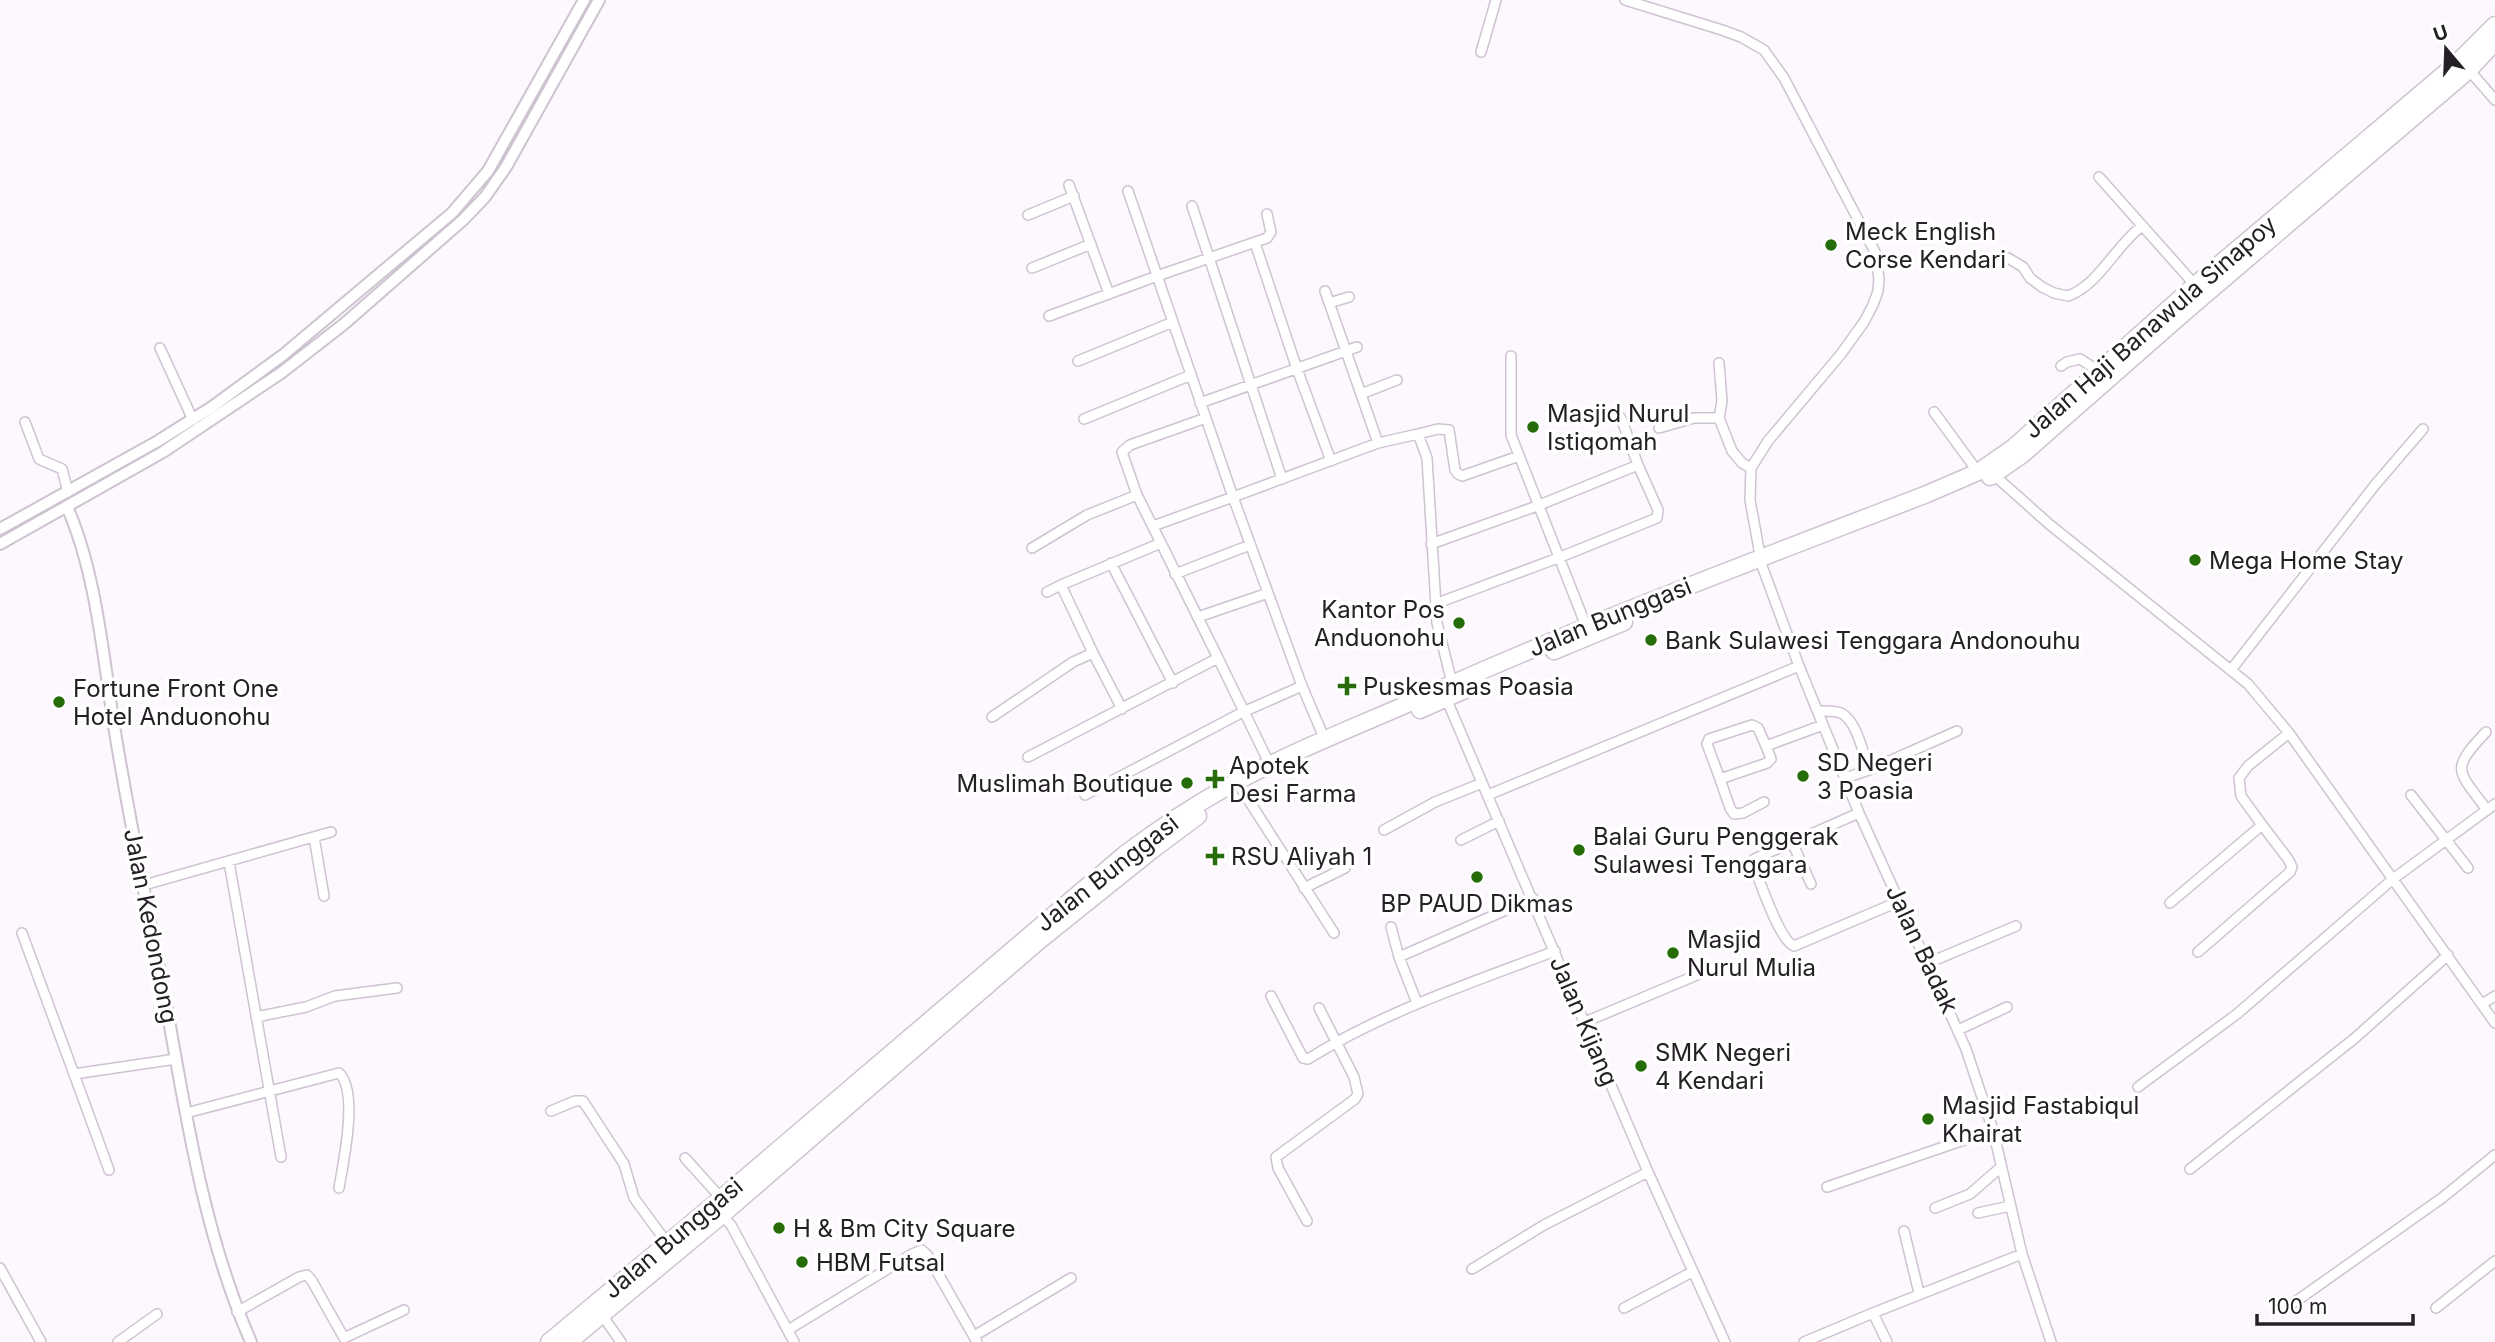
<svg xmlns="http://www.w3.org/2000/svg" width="2495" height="1342" viewBox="0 0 2495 1342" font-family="Inter,sans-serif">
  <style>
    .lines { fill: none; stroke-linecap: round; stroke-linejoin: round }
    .minor-casing { stroke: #cec3d0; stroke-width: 12 }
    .tertiary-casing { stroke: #cec3d0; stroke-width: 14 }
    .trunk-casing { stroke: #cec3d0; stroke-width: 19 }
    .minor { stroke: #fff; stroke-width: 9 }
    .tertiary { stroke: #fff; stroke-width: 10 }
    .trunk { stroke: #fff; stroke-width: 16 }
    .poi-dot { fill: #266d09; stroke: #fff; stroke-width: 2.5 }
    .labels { text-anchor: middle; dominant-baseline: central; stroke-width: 7; stroke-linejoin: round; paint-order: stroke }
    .poi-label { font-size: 24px; fill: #252026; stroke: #fff; text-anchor: start }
    .street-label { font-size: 24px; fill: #252026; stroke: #fff }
  </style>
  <rect width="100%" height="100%" fill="#fdf8fe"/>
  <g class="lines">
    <defs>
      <path id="minor" d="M1625,0L1722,30L1741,37L1764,50L1784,78L1875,252L1879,279L1878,291L1873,305L1864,322L1841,354L1768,441L1751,468L1750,500L1762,566L1799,666L1859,813L1966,1049L1993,1130L2022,1254L2051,1342
        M1481,52L1496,0
        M2469,70L2495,100
        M2099,177L2195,285
        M1069,185L1109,294
        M1128,191L1233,497L1153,526
        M1192,206L1282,479
        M1028,215L1074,196
        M1255,243L1297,369L1331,461
        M2008,258L2023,267L2030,278L2042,287L2054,293L2068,296C2099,285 2115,246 2142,226
        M1032,268L1091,244
        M1325,291L1378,443
        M1329,303L1349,297
        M1049,316L1157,276L1267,238L1271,232L1267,214
        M160,348L193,420
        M1511,356V435L1586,626
        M1078,361L1173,322
        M1719,363L1722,401L1719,418L1732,451L1742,463L1751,468
        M2061,366L2067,362L2080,359L2099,371
        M1361,394L1397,380
        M1200,403L1357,347
        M1934,412L1978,472
        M1621,418L1638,465
        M1084,419L1191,375
        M25,422L39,459L62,469L68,492
        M1659,428L1694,418H1719
        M1418,434L1438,429L1449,430L1455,470L1458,474L1462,476L1519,456
        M1994,475L2049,524L2248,684L2289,733L2495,1023
        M1161,543L1137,495L1122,452L1130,445L1206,418
        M1431,544L1537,506L1638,465L1658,510L1657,518L1558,558L1435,604
        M1032,548L1087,515L1137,495
        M1111,563L1173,683
        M1175,574L1250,545
        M1047,592L1061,585
        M1198,617L1268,593
        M1093,653L1061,585L1161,543L1218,658
        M2231,670L2375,485L2423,429
        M1446,698L1648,1172L1725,1342
        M1818,711C1825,711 1834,710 1841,713C1857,721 1863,753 1869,770L1957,731
        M992,717L1073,662L1093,653L1122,709
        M2486,732C2449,771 2458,770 2487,810
        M1325,740L1302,686L1233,497L1378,443L1418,434L1427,458L1437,623L1452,683
        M1028,757L1218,658L1270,765
        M1845,778L1869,770
        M1720,779L1707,744L1709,739L1752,725L1758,728L1766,746
        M1242,790L1334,933
        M1085,795L1243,712L1302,686
        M1488,795L1799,666
        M2411,795L2468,868
        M1764,802L1743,813L1734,814L1730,808L1720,779L1767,763L1771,759L1766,746L1823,725
        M1859,813L1754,859L1753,864C1760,881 1779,940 1794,946L1900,901
        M1384,830L1435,802L1482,783
        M314,837L324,896
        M1461,840L1499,821
        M1792,842L1811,884
        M229,862L281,1157
        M144,885L331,832
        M1304,888L1345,868
        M2170,903L2262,825L2241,796L2239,778L2248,766L2289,733
        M1391,927L1399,957L1533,898
        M22,933L74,1074
        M2198,952L2290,872L2292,867L2288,859L2262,825
        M1399,957L1417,1003
        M1928,963L2016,926
        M1271,996L1303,1058L1308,1059C1385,1011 1471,983 1555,951
        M2482,1004L2495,996
        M256,1017L306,1007L335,996L397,988
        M1585,1022L1704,972
        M1958,1030L2007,1007
        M2138,1087L2237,1014L2393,879L2495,804
        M551,1111L575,1101H583L624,1164L634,1198L667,1243
        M186,1113L339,1073C359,1092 343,1163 339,1188
        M685,1158L721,1198
        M2190,1169L2355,1038L2448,955
        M109,1170L74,1074L176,1059
        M1827,1187L1993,1130
        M1935,1208L1970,1194L2001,1167
        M1978,1213L2010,1206
        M721,1215L731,1225L794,1342
        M1307,1221L1278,1168L1276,1157L1355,1099L1358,1094L1354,1077L1319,1008
        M1904,1231L1919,1293
        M0,1268L41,1342
        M1472,1269L1544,1225L1648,1172
        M2295,1302L2442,1198L2495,1155
        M1624,1308L1692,1272
        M2436,1308L2495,1261
        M237,1312L299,1277L307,1275L312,1281L344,1338L404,1310
        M602,1315L621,1342
        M788,1330L912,1254L922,1250L928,1256L977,1342
        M974,1336L1071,1278
        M118,1342L157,1314
        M1804,1342L1873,1313
        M1887,1342L1873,1313L2022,1254"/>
      <path id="tertiary" d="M67,507C98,576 104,669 117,744C132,833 150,921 167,1009C187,1122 205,1237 251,1342
        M0,529L158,441L212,407L283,355L452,213L488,171L584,0
        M0,544L163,452L281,373L344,324L464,219L485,197L506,167L599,0"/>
      <path id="trunk" d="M1990,477L2022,455L2186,311L2469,70L2495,42
        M1554,651L1624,622
        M1420,710L1476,685
        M549,1342L712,1206L1125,854C1157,830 1191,807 1227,787C1284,755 1345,731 1405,705C1576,627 1751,562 1927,494L1978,472L2014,447L2195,285L2458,62L2495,25
        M569,1342L722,1215L1040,940L1151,851L1198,816"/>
    </defs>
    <use href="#minor" class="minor-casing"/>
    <use href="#tertiary" class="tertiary-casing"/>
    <use href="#trunk" class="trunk-casing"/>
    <use href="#minor" class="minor"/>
    <use href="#tertiary" class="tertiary"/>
    <use href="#trunk" class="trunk"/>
  </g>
  <g class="poi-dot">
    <circle cx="1831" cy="245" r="7"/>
    <circle cx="1533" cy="427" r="7"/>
    <circle cx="2195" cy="560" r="7"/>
    <circle cx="1459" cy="623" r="7"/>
    <circle cx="1651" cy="640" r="7"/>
    <path d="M1343.5 675.5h7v7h7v7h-7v7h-7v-7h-7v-7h7z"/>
    <circle cx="59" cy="702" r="7"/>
    <circle cx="1803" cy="776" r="7"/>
    <path d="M1211.5 768.5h7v7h7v7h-7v7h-7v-7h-7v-7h7z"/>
    <circle cx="1187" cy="783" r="7"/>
    <circle cx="1579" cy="850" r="7"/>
    <path d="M1211.5 845.5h7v7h7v7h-7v7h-7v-7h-7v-7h7z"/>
    <circle cx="1477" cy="877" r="7"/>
    <circle cx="1673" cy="953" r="7"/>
    <circle cx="1641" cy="1066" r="7"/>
    <circle cx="1928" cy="1119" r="7"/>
    <circle cx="779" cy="1228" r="7"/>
    <circle cx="802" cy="1262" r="7"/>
  </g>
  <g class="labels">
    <g class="poi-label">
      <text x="1845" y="231">Meck English<tspan x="1845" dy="28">Corse Kendari</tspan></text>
      <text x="1547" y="413">Masjid Nurul<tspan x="1547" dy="28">Istiqomah</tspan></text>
      <text x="2209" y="560">Mega Home Stay</text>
      <text x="1445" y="609" text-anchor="end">Kantor Pos<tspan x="1445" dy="28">Anduonohu</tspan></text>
      <text x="1665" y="640">Bank Sulawesi Tenggara Andonouhu</text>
      <text x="1363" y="686">Puskesmas Poasia</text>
      <text x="73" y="688">Fortune Front One<tspan x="73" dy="28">Hotel Anduonohu</tspan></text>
      <text x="1817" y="762">SD Negeri<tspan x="1817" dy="28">3 Poasia</tspan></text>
      <text x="1229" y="765">Apotek<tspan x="1229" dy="28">Desi Farma</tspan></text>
      <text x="1173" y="783" text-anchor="end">Muslimah Boutique</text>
      <text x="1593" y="836">Balai Guru Penggerak<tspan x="1593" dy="28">Sulawesi Tenggara</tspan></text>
      <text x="1231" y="856">RSU Aliyah 1</text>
      <text x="1477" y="903" text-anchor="middle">BP PAUD Dikmas</text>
      <text x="1687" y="939">Masjid<tspan x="1687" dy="28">Nurul Mulia</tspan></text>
      <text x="1655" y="1052">SMK Negeri<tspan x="1655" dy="28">4 Kendari</tspan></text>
      <text x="1942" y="1105">Masjid Fastabiqul<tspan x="1942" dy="28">Khairat</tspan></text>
      <text x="793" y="1228">H &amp; Bm City Square</text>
      <text x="816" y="1262">HBM Futsal</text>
    </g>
    <g class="street-label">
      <text transform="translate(2150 327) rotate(-41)">Jalan Haji Banawula Sinapoy</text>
      <text transform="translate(1610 617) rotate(-22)">Jalan Bunggasi</text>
      <text transform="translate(1107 873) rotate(-38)">Jalan Bunggasi</text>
      <text transform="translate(151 926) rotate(79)">Jalan Kedondong</text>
      <text transform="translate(1922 949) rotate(65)">Jalan Badak</text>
      <text transform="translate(1584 1021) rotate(67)">Jalan Kijang</text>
      <text transform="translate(673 1238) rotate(-40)">Jalan Bunggasi</text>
    </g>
  </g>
  <g transform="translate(2446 49) rotate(341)" stroke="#ffffff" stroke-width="5" paint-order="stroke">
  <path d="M0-5L12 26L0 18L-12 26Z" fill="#252026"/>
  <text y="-10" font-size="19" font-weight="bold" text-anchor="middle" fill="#252026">U</text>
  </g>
  <path d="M2257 1314v10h156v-10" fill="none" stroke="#252026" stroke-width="3.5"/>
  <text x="2268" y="1314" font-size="21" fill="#252026" stroke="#ffffff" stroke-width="5" paint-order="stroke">100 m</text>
</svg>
